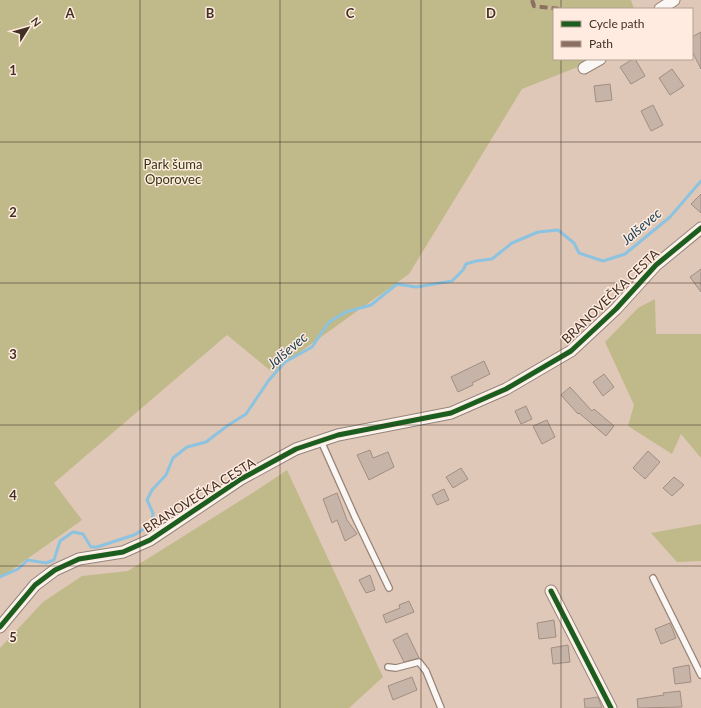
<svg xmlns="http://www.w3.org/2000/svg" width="701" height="708" viewBox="0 0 701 708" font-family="Lato,sans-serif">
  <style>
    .green { fill: #c0b98a }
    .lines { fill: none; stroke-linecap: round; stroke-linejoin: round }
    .stream { stroke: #8bc3e0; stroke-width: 3 }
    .building { fill: #c7b4a8; stroke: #a18e82 }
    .lane-casing { stroke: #978478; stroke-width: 8 }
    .street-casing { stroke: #978478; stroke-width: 13 }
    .lane { stroke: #faf7f4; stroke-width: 5.5 }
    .street { stroke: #faf7f4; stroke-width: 11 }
    .quiet { stroke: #8d6e63; stroke-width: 4; stroke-dasharray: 8 4; stroke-linecap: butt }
    .cycleway-casing { stroke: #ffebdf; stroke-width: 8 }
    .cycleway { stroke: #1b5e20; stroke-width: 5 }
    .grid { fill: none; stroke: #423024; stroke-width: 1; stroke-opacity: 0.55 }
    .labels { text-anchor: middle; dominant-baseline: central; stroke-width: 3; stroke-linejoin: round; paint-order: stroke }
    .park-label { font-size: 13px; fill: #343712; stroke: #ffebdf }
    .street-label { font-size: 13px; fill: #423024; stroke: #ffebdf }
    .water-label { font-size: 14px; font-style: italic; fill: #1b4357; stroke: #ffebdf }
    .grid-label { font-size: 13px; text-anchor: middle; font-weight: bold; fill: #423024; stroke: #ffebdf; stroke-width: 3; stroke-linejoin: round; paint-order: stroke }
  </style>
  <rect width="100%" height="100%" fill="#e0c8b8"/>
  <path class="green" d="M0,0H631L634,9H554V59H598L522,89L409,274L272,372L227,335L54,483L82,520L6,574L0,575Z
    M655,299L656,334H701V458L681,434L672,454L628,426L634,405L605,342L638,308Z
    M287,470L383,677L349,708H0V648L43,602L82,576L128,571L254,492Z
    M701,524V561L677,562L651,533Z"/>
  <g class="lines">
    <path class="stream" d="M0,577L18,569L28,560L46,563L54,560L60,541L73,532L83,534L91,547H97L134,535L152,524L153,513L147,500L152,490L166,475L173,458L187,447L206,442L227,426L246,414L269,380L285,362L312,347L329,322L346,312L371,305L397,284L416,287L452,281L463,270L466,264L476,261L492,259L512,243L538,232L558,230L574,243L579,253L603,261L625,254L670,217L701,181"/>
  </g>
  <path class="building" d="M701,32V69L692,51V37Z
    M633,59H635L645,76L631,84L620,67Z
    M672,69L684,86L670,95L659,78Z
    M610,84L612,100L596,102L594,86Z
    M653,105L663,125L651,131L641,111Z
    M701,194V213L691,204Z
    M701,269V292L690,277Z
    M484,361L490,374L472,383L473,385L458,392L451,377Z
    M604,374L614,387L603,396L593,382Z
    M570,387L592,411L594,409L614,426L606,436L579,413L578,414L561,395Z
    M526,406L532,419L521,424L515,411Z
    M547,420L555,437L542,444L533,426Z
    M370,450L373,458L388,452L394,467L369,480L357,455Z
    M648,451L660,462L645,479L633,468Z
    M461,468L468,479L453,488L446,477Z
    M674,477L684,485L672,496L663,488Z
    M444,489L449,500L437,505L432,495Z
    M337,493L347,520L357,534L345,541L337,520L332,523L323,499Z
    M370,575L375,590L366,593L359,580Z
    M409,601L414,612L386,623L383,615L400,608L399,605Z
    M554,620L556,637L539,639L537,623Z
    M670,623L676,638L661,644L655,629Z
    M407,633L419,658L404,662L393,640Z
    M568,645L570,662L553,664L551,648Z
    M689,665L691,682L675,684L673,668Z
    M412,677L417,690L393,700L388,686Z
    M680,691L682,707L638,708L637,699L664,695L663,693Z
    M598,697L602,708H585L584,699Z"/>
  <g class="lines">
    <defs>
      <path id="lane" d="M321,441L355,517L389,588
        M653,578L701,675
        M388,667L396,668L419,662L426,671L441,708"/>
      <path id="street" d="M660,9L674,0
        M584,68L600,59
        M551,591L611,708
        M0,627L35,585L55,570L79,559L123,552L150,540L241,479L296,449L338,435L451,413L506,389L571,351L616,309L656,265L701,228"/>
    </defs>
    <use href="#lane" class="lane-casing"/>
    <use href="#street" class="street-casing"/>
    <use href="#lane" class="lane"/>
    <use href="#street" class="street"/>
    <path class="quiet" d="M532,0L534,6L559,9"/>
    <defs>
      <path id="cycleway" d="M551,591L611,708
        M0,627L35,585L55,570L79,559L123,552L150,540L241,479L296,449L338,435L451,413L506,389L571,351L616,309L656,265L701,228"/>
    </defs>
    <use href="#cycleway" class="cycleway-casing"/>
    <use href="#cycleway" class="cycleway"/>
  </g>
  <path class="grid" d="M140,0V708M280,0V708M421,0V708M561,0V9M561,59V708M0,142H701M0,283H701M0,425H701M0,566H701"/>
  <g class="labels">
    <g class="park-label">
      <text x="173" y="164">Park šuma<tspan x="173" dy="15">Oporovec</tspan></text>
    </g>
    <g class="street-label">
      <text transform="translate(610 296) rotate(-44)">BRANOVEČKA CESTA</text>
      <text transform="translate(199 495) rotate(-32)">BRANOVEČKA CESTA</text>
    </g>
    <g class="water-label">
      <text transform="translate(641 226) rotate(-40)">Jalševec</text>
      <text transform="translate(287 350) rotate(-40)">Jalševec</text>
    </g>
  </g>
  <g class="grid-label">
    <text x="70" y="18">A</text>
    <text x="210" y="18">B</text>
    <text x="350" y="18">C</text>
    <text x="491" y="18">D</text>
    <text x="13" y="75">1</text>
    <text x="13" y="217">2</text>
    <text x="13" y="359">3</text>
    <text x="13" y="500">4</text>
    <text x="13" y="642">5</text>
  </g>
  <rect x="553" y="8" width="140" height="52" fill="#ffebdf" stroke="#b3a094"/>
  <rect x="561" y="21" width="20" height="6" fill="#1b5e20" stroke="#b3a094"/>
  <text x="589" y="28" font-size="12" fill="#423024">Cycle path</text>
  <rect x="561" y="41" width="20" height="6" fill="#8d6e63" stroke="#b3a094"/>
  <text x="589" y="48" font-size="12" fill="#423024">Path</text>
  <g transform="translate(28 28) rotate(53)" stroke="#ffebdf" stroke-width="3" paint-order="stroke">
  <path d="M0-3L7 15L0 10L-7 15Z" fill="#423024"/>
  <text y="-6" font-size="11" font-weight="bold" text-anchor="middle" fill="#423024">N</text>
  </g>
</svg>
